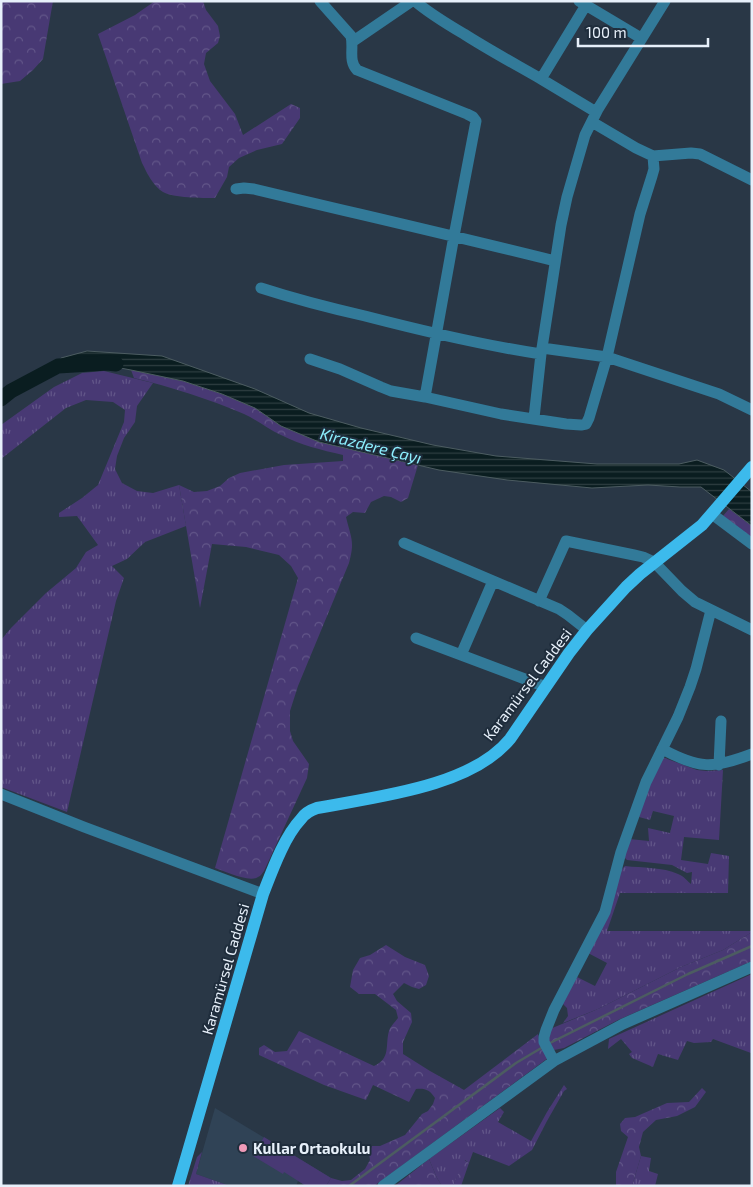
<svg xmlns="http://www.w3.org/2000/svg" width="753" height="1187" viewBox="0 0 753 1187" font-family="'Exo 2',sans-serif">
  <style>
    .built { fill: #304356 }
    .grass { fill: url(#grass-tufts) }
    .forest { fill: url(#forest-crowns) }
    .garden { fill: #483974 }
    .water { fill: url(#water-rules); stroke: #4c5c61 }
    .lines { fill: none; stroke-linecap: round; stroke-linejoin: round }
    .stream { stroke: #4c5c61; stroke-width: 2.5 }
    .river { stroke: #0a1d20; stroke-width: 15 }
    .minor { stroke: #327a99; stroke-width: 11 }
    .major { stroke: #3cbaec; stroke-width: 12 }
    .poi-dot { fill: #ef9ab8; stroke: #1f2d3c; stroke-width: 2 }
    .labels { text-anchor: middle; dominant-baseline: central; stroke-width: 4; stroke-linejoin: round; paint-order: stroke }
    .street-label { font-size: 15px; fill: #e7f0fa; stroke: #1f2d3c }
    .poi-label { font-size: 15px; font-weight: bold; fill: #e7f0fa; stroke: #1f2d3c; text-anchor: start }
    .water-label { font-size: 16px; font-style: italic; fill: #8df0ff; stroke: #1f2d3c }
  </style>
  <defs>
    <pattern id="grass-tufts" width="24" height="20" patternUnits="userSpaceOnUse" patternTransform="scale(1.25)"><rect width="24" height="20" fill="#483974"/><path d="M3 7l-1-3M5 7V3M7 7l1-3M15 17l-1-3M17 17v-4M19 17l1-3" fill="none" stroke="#625689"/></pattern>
    <pattern id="forest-crowns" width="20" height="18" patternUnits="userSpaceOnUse" patternTransform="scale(1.25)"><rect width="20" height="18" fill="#483974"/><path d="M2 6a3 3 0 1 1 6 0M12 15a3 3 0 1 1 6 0" fill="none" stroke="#625689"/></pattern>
    <pattern id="water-rules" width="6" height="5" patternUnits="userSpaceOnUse" patternTransform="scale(1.25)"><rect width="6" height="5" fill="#0a1d20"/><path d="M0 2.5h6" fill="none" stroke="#2e3e41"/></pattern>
  </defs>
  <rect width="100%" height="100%" fill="#293746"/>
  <path class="built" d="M215,1108L331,1178L326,1186H306L298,1181L296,1186H230L196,1174Z"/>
  <path class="grass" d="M104,371L153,383L137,406L135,422L124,438L117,456L115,469L122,483L137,491L153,493L179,485L186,526L145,542L127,559L112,566L124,578L116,601L67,812L1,787V640L11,628L46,593L76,568L86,552L98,545L77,516L59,517V513L82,498L98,485L124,422L125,410L113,402L86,400L66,408L1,459V425L54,387L82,373Z
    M662,757L697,770L707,771L723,770L719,840L684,837L681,860L708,864L711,853L729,856L728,893H620L607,931H752V932L723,950L681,967L598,1009L563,1023L568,1016L567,1008L562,1003L577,977L595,986L607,963L588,953L619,872L625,866C642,868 663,867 678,874C684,876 687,881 691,884L692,872L687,873L672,865L627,860L623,856L629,839L649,841L648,828L670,833L674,816L653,811L650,820L639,817L644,798Z
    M752,974L751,1053L713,1039L711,1042L694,1043L687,1041L678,1060L658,1054L653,1067L632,1058L629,1054L632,1052L621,1039L608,1049L609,1039Z
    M564,1085L567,1089L564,1091L547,1121L532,1150L509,1166L473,1152L469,1163L465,1160L453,1186H442L437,1178L429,1159L500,1108L504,1112L498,1122L531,1141L547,1112Z
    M202,1152L196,1174L230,1186H188L197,1157Z
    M641,1156L651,1158L649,1171L658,1174L655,1186H632Z"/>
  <path class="forest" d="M1,1H53L43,59L33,70L20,81L1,84Z
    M155,1H203L206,10L218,26L220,36L218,43L206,53L204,64L210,81L235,114L243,135L291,104L300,108V118L282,144L257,150L239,158L229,167L227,177L215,198C203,198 173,198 163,192C153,186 147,173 142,163L98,34L135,15Z
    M131,370L183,381L222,394L255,408L281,426L319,442L418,465L408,498L401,502L391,497L384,496L371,502L365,513L353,512L346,517C351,538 355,541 349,563L298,686L290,711V731L293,741L309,764L307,778L264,871C262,873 261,876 258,877C249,883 225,871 215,868L298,578L291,566L279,555L246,547L212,544L200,608L179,485L194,492L207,491L220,486L229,478L240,473L284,465L343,461V455C321,450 301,445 281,435C268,429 257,420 244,414C209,399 171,387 134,378Z
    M729,509L752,526V539L722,517Z
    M752,932V961L618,1020L564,1048L554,1050L548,1044L550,1029L598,1009L681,967L723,950Z
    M386,945L405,957L425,965L429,976L426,985L419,989L412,987L404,983L393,994L397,1001L411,1013L412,1022L403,1042V1054L430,1071L464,1090L538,1034L540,1044L548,1058L374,1186H326L331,1178L342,1181L351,1180L365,1169L370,1160L369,1153L372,1146H380L405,1135L422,1114L428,1111L433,1104L435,1098C430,1090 425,1088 416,1089L409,1102L373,1085L366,1100L324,1085L259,1055V1048L264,1045L275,1052L287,1051L299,1031L374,1066C391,1059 385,1045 389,1031C390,1027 395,1022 398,1018L396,1010L375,994H359L350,987L353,970L360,958L370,955Z
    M702,1088L706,1092L695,1107L677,1116L656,1120L643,1132L639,1147L641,1156L632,1186H616V1172L628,1137L621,1131L620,1124L625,1118L635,1117L667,1103L689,1102Z
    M429,1159L437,1178L442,1186H395Z
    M464,1160L469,1163L461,1186H453Z"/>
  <path class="garden" d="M264,1137L331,1178L326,1186H306L284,1172L283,1174L253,1156Z"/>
  <path class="water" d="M87,351L162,356L255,389L309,413L361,428L433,445L496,456L597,464H679L697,460L724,470L752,492V526L701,487H680L648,485L592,488L507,480L439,470L319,442L281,426L255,408L222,394L183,381L131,370L83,361L58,366L61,358Z"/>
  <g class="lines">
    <path class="stream" d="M550,1043L688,974L752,946
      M349,1186L516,1063L543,1047"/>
    <path class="river" d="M1,399L11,391L58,366L107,363L116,364"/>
    <path class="minor" d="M320,1L351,36C354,48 348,61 357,70L467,114L473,117L476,121L454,236L425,397L501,414L566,424L581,425L586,424L589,418L607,357L640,214L652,176L654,169L653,156L636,148L592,122
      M415,1C430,14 447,24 464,34C489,50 515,64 541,79
      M579,1L641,38
      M586,5L541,79L596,112
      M352,42L412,1
      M653,156L691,153L700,154L752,180
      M236,189L244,188L254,189C354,213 455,236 555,261
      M261,288C295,299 330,308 365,316C423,331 481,345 541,354L542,348L607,357L719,394L752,410
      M542,348L561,225L567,197L585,135L598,109L665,1
      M310,359L340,369L381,387L391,391L425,397
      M534,418L541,354
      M712,514L752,544
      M404,543L559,609L568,615L587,630
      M539,601L566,541L634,555L643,557L654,562L682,591L695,602L752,630
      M416,638L546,687
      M461,655L493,581
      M662,749C699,769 713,769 752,754
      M719,765L721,721
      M1,794L84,827L263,894
      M554,1061L544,1042V1037L546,1030L554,1010L605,912L621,852L646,782L678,717L690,687L696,669L711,610
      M383,1186L554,1061L623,1024L752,967"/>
    <path class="major" d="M178,1186L263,894C272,871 284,837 301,819C305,813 311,810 317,808C375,797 471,787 510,739L569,653L587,630L626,587L640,574L702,525L752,467"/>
  </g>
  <circle class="poi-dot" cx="243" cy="1148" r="5"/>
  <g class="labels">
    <g class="street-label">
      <text transform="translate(527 684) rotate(-53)">Karamürsel Caddesi</text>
      <text transform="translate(225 969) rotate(-74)">Karamürsel Caddesi</text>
    </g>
    <g class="poi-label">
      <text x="253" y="1148">Kullar Ortaokulu</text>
    </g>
    <g class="water-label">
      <text transform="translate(371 445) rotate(14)">Kirazdere Çayı</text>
    </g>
  </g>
  <rect width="753" height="1187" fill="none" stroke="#e7f0fa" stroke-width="5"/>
  <path d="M578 38v8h130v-8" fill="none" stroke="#e7f0fa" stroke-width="2.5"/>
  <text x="586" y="38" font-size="15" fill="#e7f0fa" stroke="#1f2d3c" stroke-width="4" paint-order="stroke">100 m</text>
</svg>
